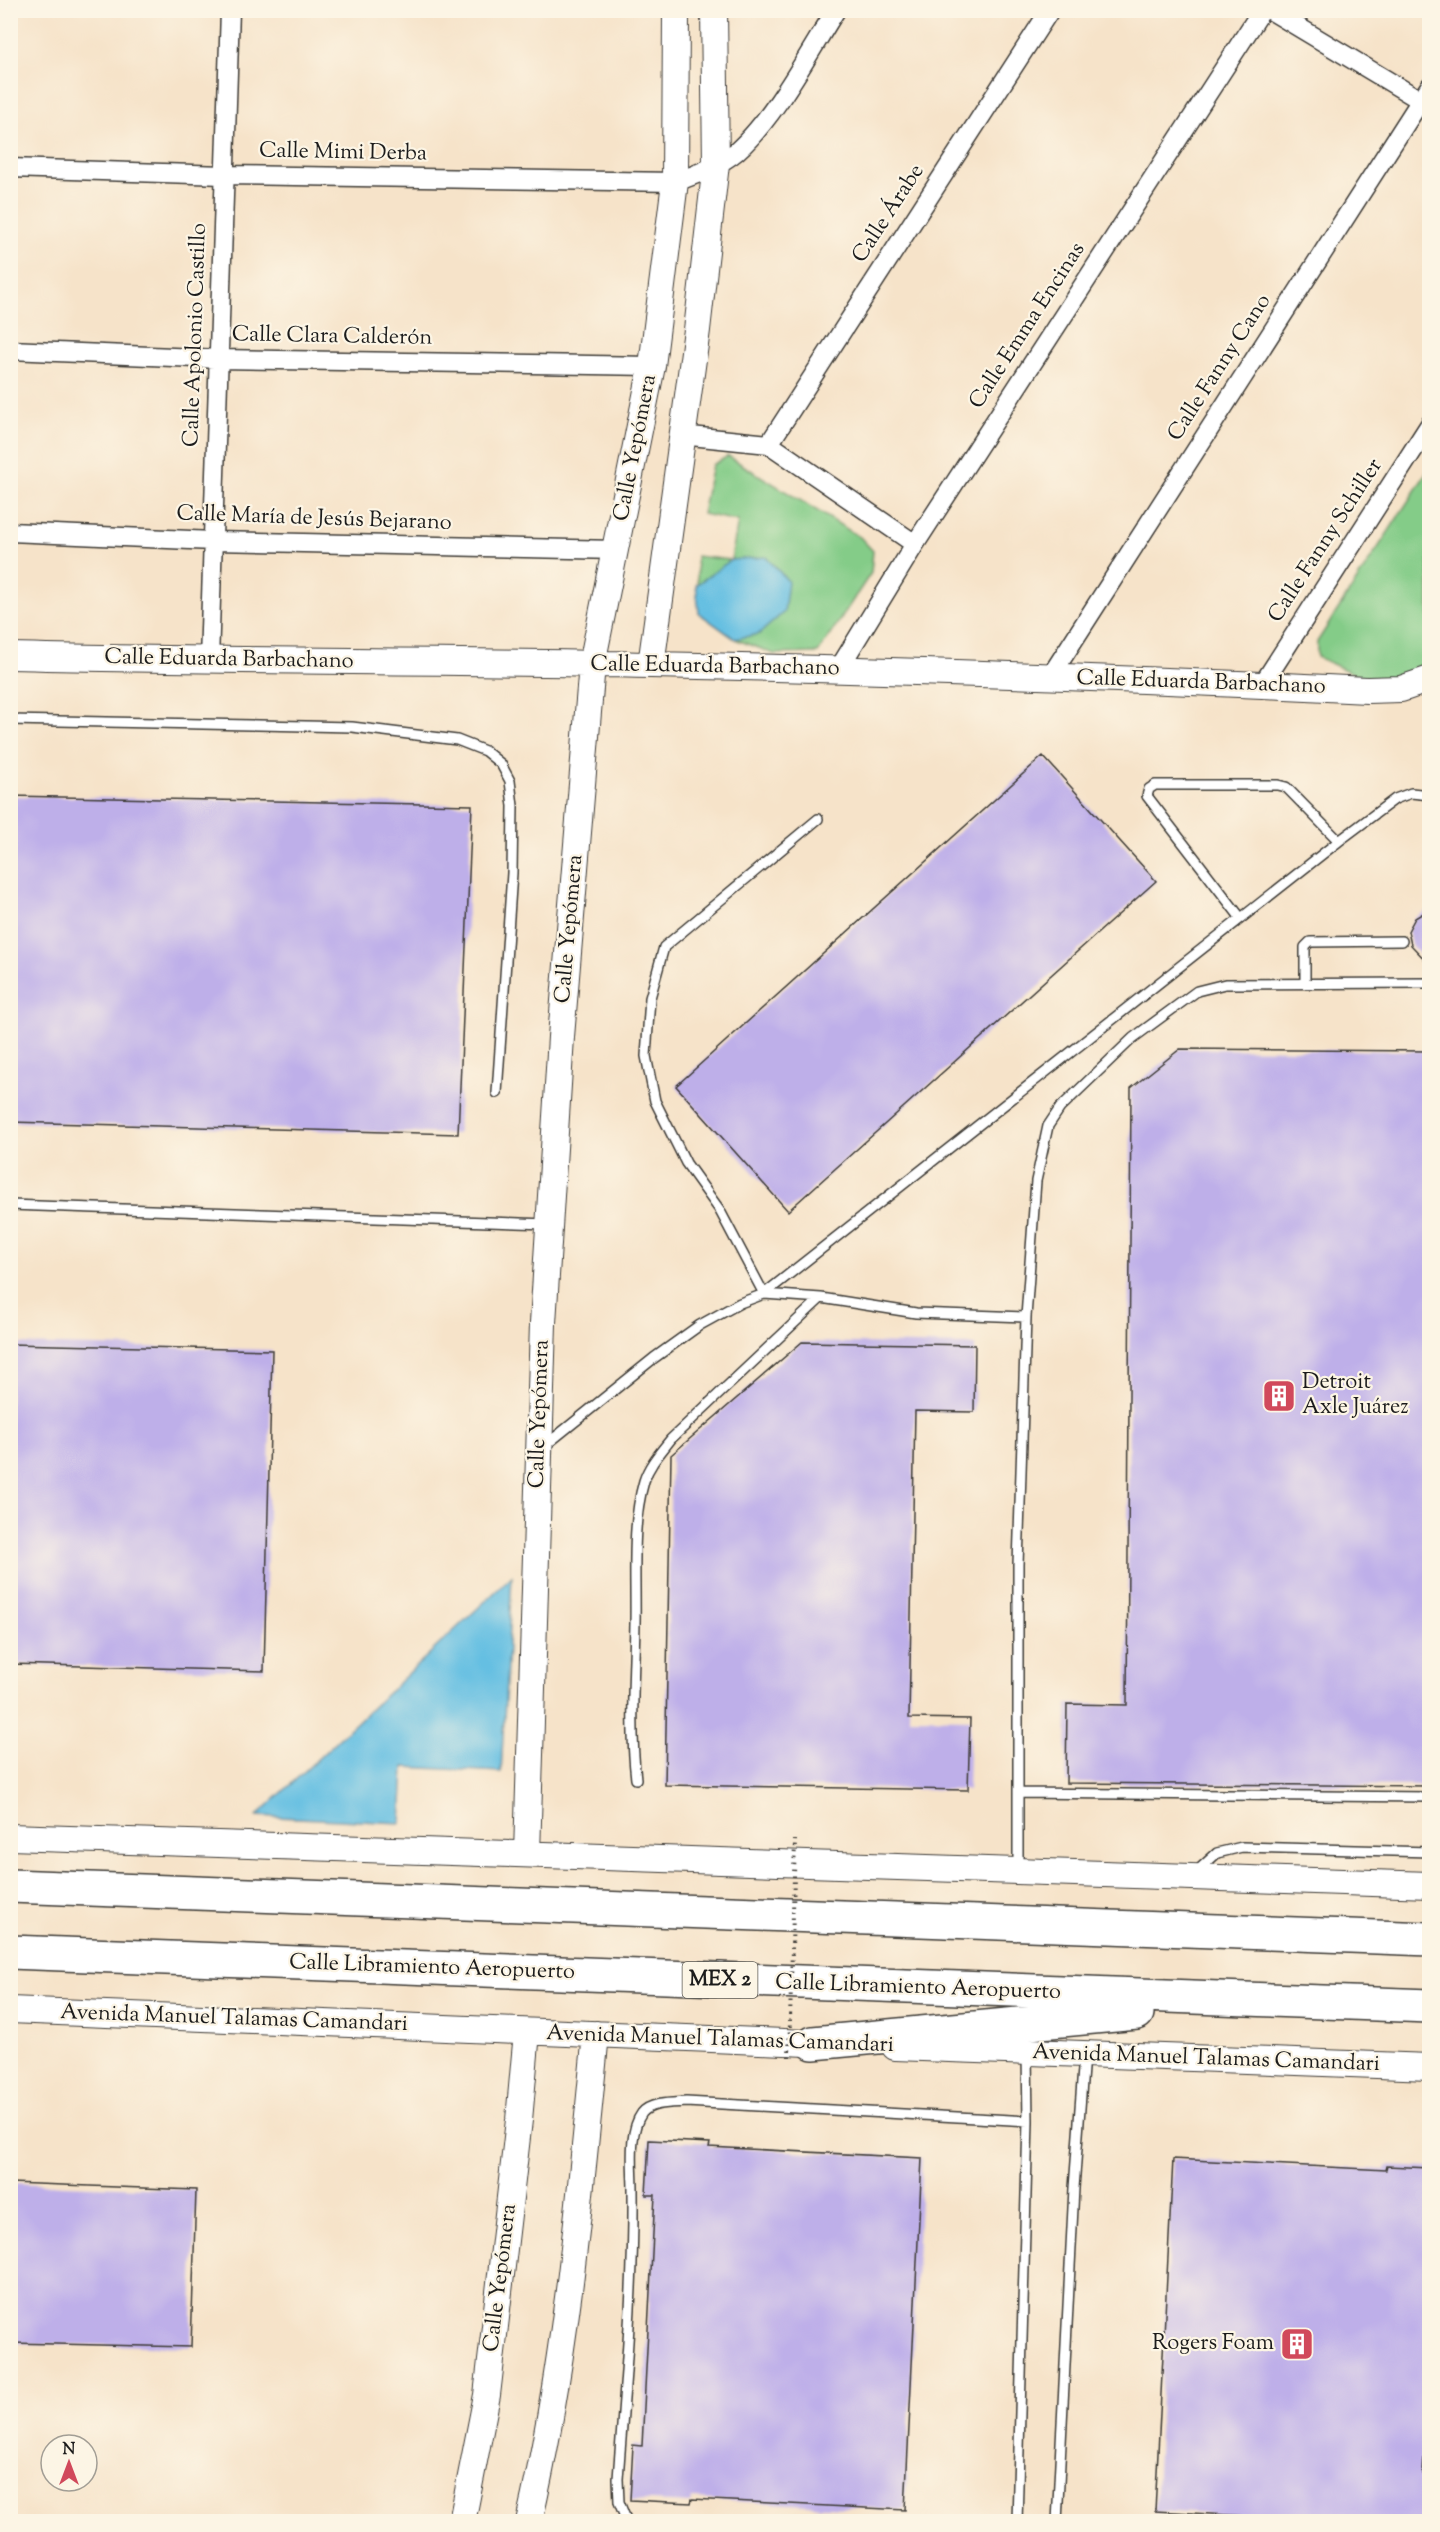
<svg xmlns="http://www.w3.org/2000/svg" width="1440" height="2532" viewBox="0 0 1440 2532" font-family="'Sorts Mill Goudy',serif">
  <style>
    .green { fill: #84cc88; stroke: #507452; stroke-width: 1.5 }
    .water { fill: #65bfe2; stroke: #406e7f; stroke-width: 1.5 }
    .building { fill: #beafe9 }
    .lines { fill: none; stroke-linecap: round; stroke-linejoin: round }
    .lane-casing { stroke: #3d3a36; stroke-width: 12 }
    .street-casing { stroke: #3d3a36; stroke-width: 21 }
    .secondary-casing { stroke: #3d3a36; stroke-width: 28 }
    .highway-casing { stroke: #3d3a36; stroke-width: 36 }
    .lane { stroke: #fff; stroke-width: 9 }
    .street { stroke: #fff; stroke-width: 18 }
    .secondary { stroke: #fff; stroke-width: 26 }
    .highway { stroke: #fff; stroke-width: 33 }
    .path-bridge { stroke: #3d3a36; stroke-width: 4; stroke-dasharray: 1.5 4.5; stroke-linecap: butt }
    .labels { text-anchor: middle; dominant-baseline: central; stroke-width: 4.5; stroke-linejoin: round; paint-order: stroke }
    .shield { fill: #fcf5e5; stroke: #5f5d58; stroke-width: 1.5 }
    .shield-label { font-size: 21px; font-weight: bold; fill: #1c1c1c }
    .street-label { font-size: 22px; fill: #1c1c1c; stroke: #fcf5e5 }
    .poi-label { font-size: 22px; fill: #1c1c1c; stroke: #fcf5e5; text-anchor: start }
  </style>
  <rect width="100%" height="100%" fill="#fcf5e5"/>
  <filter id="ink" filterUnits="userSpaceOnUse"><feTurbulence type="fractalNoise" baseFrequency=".0167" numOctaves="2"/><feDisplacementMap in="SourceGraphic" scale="12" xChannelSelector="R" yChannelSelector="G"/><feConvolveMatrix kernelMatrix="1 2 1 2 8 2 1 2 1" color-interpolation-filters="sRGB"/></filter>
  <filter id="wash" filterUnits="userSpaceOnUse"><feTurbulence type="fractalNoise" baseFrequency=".008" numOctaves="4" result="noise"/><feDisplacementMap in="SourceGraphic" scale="24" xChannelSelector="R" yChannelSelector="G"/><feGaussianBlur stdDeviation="1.35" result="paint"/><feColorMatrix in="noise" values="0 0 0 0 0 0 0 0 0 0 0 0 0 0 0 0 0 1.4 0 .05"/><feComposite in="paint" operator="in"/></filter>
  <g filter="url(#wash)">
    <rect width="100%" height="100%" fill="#f6e3c9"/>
    <path class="green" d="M728,456L860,537L873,551L871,573L818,653L774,654L735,639L699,613L696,556L731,560L738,521L702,514L712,465Z
      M1429,469V659L1400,685L1383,687L1317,657V642Z"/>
    <path class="water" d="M766,557L788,581L784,612L759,634L735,639L699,613L696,585L731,560Z
      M512,1576L501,1772L404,1767L401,1823L257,1816Z"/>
    <g id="blocks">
      <path class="building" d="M1043,756L1156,881L788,1211L676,1086Z
        M10,796L472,805L458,1134L10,1122Z
        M1430,909V965L1411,945L1408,931L1415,918Z
        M1180,1049L1430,1051V1786L1066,1783L1067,1704L1127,1705L1131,1088Z
        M802,1342L975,1345L974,1412L915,1411L909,1718L970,1719L968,1790L665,1785L671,1455Z
        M10,1344L272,1350L264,1671L10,1664Z
        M649,2140L710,2143L709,2147L922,2158L905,2510L692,2499L691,2503L630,2500L633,2445L642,2446L655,2195H646Z
        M1173,2159L1386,2170L1387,2166L1430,2168V2339L1423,2474H1430V2522H1357L1155,2511Z
        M10,2183L196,2190L191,2347L10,2343Z"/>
    </g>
  </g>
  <g filter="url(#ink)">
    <use href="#blocks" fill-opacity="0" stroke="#3d3a36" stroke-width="1.5"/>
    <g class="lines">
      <defs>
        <path id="lane" d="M10,720L352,727L457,740L485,751L501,764L510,781L513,806L512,873L497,1093
          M818,819L664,947L650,998L646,1056L655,1101L686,1163L719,1209L764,1294L1339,841L1395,799L1411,793L1430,795
          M1240,917L1147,796L1149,789L1155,785H1278L1286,787L1339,841
          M1305,982V947L1310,942L1402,941
          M10,1205L547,1224
          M542,1448L654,1358L700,1325L740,1303L764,1294L821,1298L916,1313L1026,1317
          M636,1779C630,1728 634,1675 635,1623C636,1577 631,1526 644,1481C649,1465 660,1453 671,1439L821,1298
          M1018,1793L1430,1797
          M1018,1869V1565L1026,1317L1036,1181L1048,1126L1060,1108L1133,1038L1197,991L1225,984L1430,983
          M1195,1873L1217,1853L1242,1847L1430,1852
          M627,2522L619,2502L618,2479C625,2383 634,2286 633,2190C633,2168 628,2132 642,2113C651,2102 673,2103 686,2102L1028,2121
          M1017,2522L1028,2121L1027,2054
          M1057,2522L1074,2188L1084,2055"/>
        <path id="street" d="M1270,10L1430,106
          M10,168L224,175L675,182C696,175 719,166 737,151C775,117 808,54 836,10
          M10,350L220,359L652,366
          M681,435L769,444L915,544
          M769,444L1050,10
          M10,532L213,541L617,550
          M209,661L230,10
          M838,670L915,544L1262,10
          M1050,677L1430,86
          M1262,685L1430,424"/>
        <path id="secondary" d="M10,656C224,662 438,660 651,665C890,670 1128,678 1367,690L1401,689L1430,679
          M651,665L697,330L716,164L714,10
          M10,1837L1430,1885
          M527,1854L543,1323L561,1037L592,664L652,366L675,182L676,10
          M10,2010L831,2044
          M895,2047L1430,2067
          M462,2522L487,2395L519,2120L527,2032
          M529,2522C566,2361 580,2198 596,2034"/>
        <path id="highway" d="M10,1886L1430,1939
          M10,1952L1430,2006
          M813,2043L1137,2013"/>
      </defs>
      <use href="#lane" class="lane-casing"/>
      <use href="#street" class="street-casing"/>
      <use href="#secondary" class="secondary-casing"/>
      <use href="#highway" class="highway-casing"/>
      <use href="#lane" class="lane"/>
      <use href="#street" class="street"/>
      <use href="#secondary" class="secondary"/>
      <use href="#highway" class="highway"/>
      <path class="path-bridge" d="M789,2057L795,1840"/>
    </g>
  </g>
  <defs>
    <symbol id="building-square" viewBox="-11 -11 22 22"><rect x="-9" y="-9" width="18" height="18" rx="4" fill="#d1495b" stroke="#fcf5e5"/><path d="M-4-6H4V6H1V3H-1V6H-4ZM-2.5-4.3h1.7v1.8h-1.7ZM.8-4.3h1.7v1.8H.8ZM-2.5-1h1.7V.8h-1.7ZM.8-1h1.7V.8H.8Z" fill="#fff"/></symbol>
  </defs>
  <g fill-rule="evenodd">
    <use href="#building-square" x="1260" y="1377" width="38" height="38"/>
    <use href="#building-square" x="1278" y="2325" width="38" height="38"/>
  </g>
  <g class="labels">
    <rect class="shield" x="682.5" y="1962" width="75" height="36" rx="4.5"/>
    <g class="shield-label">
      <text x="720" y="1980">MEX 2</text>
    </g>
    <g class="street-label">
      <text transform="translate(343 153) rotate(1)">Calle Mimi Derba</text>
      <text transform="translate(889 214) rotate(-57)">Calle Árabe</text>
      <text transform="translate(1028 326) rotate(-57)">Calle Emma Encinas</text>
      <text transform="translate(196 335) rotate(-88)">Calle Apolonio Castillo</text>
      <text transform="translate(332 337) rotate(1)">Calle Clara Calderón</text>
      <text transform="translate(1220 368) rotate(-57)">Calle Fanny Cano</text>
      <text transform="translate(636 448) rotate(-79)">Calle Yepómera</text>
      <text transform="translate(314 519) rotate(2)">Calle María de Jesús Bejarano</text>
      <text transform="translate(1326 541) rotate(-57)">Calle Fanny Schiller</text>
      <text transform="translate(229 660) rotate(1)">Calle Eduarda Barbachano</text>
      <text transform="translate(715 667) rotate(1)">Calle Eduarda Barbachano</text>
      <text transform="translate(1201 683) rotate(2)">Calle Eduarda Barbachano</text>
      <text transform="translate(570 929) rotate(-85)">Calle Yepómera</text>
      <text transform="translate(540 1414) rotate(-88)">Calle Yepómera</text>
      <text transform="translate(432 1968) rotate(2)">Calle Libramiento Aeropuerto</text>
      <text transform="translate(918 1988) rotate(2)">Calle Libramiento Aeropuerto</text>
      <text transform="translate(234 2019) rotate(2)">Avenida Manuel Talamas Camandari</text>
      <text transform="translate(720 2040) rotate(2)">Avenida Manuel Talamas Camandari</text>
      <text transform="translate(1206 2059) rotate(2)">Avenida Manuel Talamas Camandari</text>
      <text transform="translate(501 2278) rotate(-83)">Calle Yepómera</text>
    </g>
    <g class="poi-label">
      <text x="1302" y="1383">Detroit<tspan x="1302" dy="25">Axle Juárez</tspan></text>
      <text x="1274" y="2344" text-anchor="end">Rogers Foam</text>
    </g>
  </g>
  <rect width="1440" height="2532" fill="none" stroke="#fcf5e5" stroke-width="36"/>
  <g transform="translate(69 2463)"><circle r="28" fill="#fcf5e5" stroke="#a29e95" stroke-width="1.5"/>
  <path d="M0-4.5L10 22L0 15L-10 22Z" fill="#d1495b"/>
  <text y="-9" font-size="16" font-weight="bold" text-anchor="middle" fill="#1c1c1c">N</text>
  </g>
</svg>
